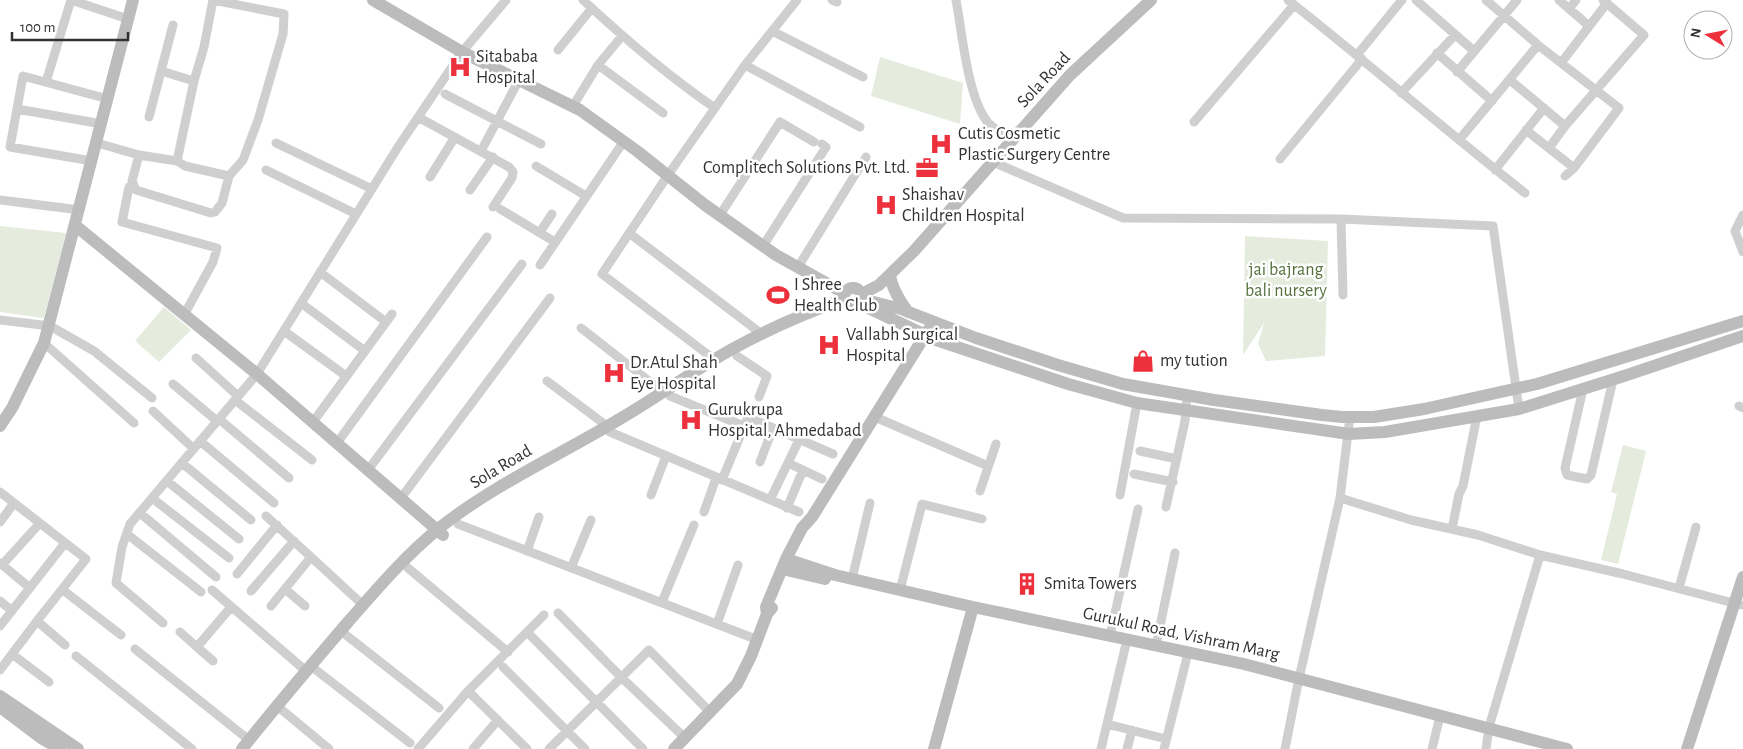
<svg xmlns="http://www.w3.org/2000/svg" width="1743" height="749" viewBox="0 0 1743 749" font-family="'Alegreya Sans',sans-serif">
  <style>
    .green { fill: #e5ecde }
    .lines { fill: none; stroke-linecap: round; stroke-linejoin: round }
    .street { stroke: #cfcfcf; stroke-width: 9 }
    .secondary { stroke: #bcbcbc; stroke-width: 12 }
    .labels { text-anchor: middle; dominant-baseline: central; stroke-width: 5; stroke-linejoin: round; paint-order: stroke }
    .poi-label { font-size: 18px; fill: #323232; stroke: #fff; text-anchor: start }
    .street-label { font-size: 18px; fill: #323232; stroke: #fff }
    .park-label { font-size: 18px; fill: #54713d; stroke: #fff }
  </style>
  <rect width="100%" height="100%" fill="#fff"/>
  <path class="green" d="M880,57L963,83L960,124L871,96Z
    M0,226L66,233L44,318L0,312Z
    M1245,236L1328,241L1325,356L1266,361L1258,344L1264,323L1243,355Z
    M164,307L191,330L159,362L135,341Z
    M1623,445L1646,451L1618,564L1601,560L1617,494L1611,492Z"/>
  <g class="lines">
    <path class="street" d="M71,0L128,19
      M583,0C625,39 668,76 715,108
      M832,0L837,2L836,0
      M956,0C962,32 967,90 984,117C989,126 998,131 1008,136
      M1288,0C1368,63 1445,130 1525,193
      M1416,0L1474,51
      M1486,0L1538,45L1619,108L1574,168L1565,176
      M1559,0L1589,26
      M1569,9L1576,0
      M772,31L863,77
      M558,50L592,8
      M1437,53L1492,101
      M1357,55L1402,0
      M1561,63L1607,3
      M598,65L663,113
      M745,65L860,127
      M161,71L173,25
      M1457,72L1517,0
      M1510,80L1565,126
      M46,82L71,0
      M1401,93L1455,35
      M445,94L541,144
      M573,106L598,65L622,36
      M17,109L102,124
      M149,117L161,71L194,81
      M418,117L509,167L513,172L512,178L493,207
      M1194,122L1294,5
      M1526,130L1574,168
      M1459,140L1538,45
      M97,143L139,155L177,161L185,166L229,176
      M276,143L372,189
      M1549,148L1565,126L1644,35L1603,0
      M481,151L519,80
      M139,155L132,181L136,190L211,213L215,212L222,203L229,176L243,160L258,120L283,34L284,14L213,0
      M1280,159L1362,59
      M92,161L10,147L23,76L108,99
      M177,161L194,81L204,47L213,0
      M993,162L1123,218L1341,219L1493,226L1519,409
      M536,166L586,196
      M266,170L356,214
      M1495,170L1544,108
      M430,177L455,137
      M134,186L129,187L122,222L217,248L213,262L184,315
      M470,190L493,157
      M0,200L80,210
      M500,209L555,242
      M720,215L780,122L814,142
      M1743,215L1735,231L1743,252
      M1341,219L1343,295
      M540,232L552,214
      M629,233L763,335
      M763,246L826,147L822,144
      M540,265L624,141
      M798,267L866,157
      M320,272L386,322
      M301,303L365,351
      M0,320L50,326L94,351L152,398
      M581,328L663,392
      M284,331L346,376
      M44,343L134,423
      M737,356L767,376L759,397
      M196,358L238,396
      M715,360L602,274L668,175L745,65L797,0
      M547,381L607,426
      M173,384L217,421
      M1583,389L1565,468L1567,475L1587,479L1591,475L1613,380
      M670,396L744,426
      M235,400L312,460
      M1739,406L1743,408
      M153,411L194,449
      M875,417L988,466
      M219,419L289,478
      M313,422L392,314
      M610,432L799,512
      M200,441L274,503
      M337,443L487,237
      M1140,451L1177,459
      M760,462L773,428
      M182,463L251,520
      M788,463L822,479
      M368,470L522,264
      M1134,474L1173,482
      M722,480L748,417L833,454
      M167,481L239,539
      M980,491L996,444
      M0,492L86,559L37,621
      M651,495L666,456
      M1120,495L1137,403
      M152,498L229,558
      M401,498L550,298
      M1340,498L1411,520L1478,535L1540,555
      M770,500L799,440
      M1166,507L1185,421L1187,395
      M787,508L803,470
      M704,512L716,478
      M140,513L216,577
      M266,516L311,557L271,606
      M0,522L14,503
      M458,524L758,640
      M1452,529L1459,494L1463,486L1477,416
      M127,534L201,592
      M527,551L539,517
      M311,557L363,605
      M0,563L30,588
      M2,565L40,523
      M408,568L508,652
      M571,568L591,520
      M237,574L277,525
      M852,579L870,503
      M1679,588L1696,527
      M285,589L305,606
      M63,590L121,635
      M212,590L306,671
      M900,590L922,504L982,519
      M251,591L294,541
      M0,601L12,611
      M662,602L694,525
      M558,613L621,677L685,738
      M163,623L116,583L122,547L130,524L257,374L398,147L462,52L506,0
      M717,624L738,565
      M0,626L65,543
      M180,632L197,647
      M346,635L439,708
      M531,636L643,749
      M1110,636L1138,509
      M1156,646L1175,553
      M135,649L249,740
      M12,654L49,682
      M76,656L192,749
      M213,661L197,647L231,607
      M503,667L585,749
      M0,670L37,621L65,645
      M316,670L410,743
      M468,691L527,749
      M282,710L329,749
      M1107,724L1166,739
      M418,749L468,691L544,615
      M473,749L498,720
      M549,749L649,650L710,712
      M1101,749L1126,644
      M1127,749L1132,730
      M1164,749L1188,653
      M1285,749L1298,683L1340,498L1350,417
      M1432,749L1439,720
      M1486,749L1489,727L1540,555L1623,574L1741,605"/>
    <path class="secondary" d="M373,0L462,52L580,110L637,151L705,205L776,255L844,293
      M76,226L257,374L443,535
      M890,275C892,289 900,301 908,312
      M844 297a9 9 0 1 1 18 0a9 9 0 1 1-18 0Z
      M862,294L879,285L914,251L1070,75L1151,0
      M862,299L901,309L976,338L1058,365L1123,384L1214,400L1322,415L1342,417H1374L1424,409L1537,384L1743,321
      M860,304L936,340L1068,384L1137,403L1349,434L1385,432L1519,409L1624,376L1743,336
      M0,426L12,408L44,343L133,0
      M786,559L835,575L973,607L1244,664L1567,749
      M782,569L825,579
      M767,614L766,607L786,559L802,528L812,517L929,329
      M0,696L78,749
      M0,707L41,738L60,749
      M242,749C276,706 312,664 348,622C376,590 405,556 438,529C493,485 558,456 618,420C658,397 695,369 736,347C769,329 808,312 844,299
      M674,749L737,684L751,656L767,614L772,608
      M934,749L973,607
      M1687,749L1743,577"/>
  </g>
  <defs>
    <symbol id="hospital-bare" viewBox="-9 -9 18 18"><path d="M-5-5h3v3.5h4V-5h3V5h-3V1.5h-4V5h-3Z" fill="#ec313d" stroke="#fff" stroke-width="2.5" paint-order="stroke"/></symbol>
    <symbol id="office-bare" viewBox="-9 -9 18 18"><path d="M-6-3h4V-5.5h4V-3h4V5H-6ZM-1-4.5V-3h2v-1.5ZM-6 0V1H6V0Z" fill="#ec313d" stroke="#fff" stroke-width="2.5" paint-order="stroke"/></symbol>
    <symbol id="stadium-bare" viewBox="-9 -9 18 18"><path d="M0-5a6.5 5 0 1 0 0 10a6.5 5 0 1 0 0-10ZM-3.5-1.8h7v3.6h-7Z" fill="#ec313d" stroke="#fff" stroke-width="2.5" paint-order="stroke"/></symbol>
    <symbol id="shop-bare" viewBox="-9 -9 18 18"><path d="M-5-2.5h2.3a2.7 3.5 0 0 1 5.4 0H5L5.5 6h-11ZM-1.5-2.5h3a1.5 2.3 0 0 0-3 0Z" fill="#ec313d" stroke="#fff" stroke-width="2.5" paint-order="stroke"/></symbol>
    <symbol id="building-bare" viewBox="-9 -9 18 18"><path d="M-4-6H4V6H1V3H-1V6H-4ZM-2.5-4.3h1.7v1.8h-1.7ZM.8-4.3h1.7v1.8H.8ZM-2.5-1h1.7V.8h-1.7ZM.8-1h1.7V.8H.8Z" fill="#ec313d" stroke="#fff" stroke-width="2.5" paint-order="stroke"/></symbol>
  </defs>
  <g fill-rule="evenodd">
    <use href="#hospital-bare" x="444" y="51" width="32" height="32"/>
    <use href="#hospital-bare" x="925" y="128" width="32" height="32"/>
    <use href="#office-bare" x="911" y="152" width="32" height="32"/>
    <use href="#hospital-bare" x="870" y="189" width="32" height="32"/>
    <use href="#stadium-bare" x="762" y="279" width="32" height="32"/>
    <use href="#hospital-bare" x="813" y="329" width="32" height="32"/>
    <use href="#shop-bare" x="1127" y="345" width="32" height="32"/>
    <use href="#hospital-bare" x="598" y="357" width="32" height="32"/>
    <use href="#hospital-bare" x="675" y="404" width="32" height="32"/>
    <use href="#building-bare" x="1011" y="568" width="32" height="32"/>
  </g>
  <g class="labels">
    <g class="poi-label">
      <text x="476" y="57">Sitababa<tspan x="476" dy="21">Hospital</tspan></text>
      <text x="958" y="134">Cutis Cosmetic<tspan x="958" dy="21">Plastic Surgery Centre</tspan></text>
      <text x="910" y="168" text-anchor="end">Complitech Solutions Pvt. Ltd.</text>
      <text x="902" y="195">Shaishav<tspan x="902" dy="21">Children Hospital</tspan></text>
      <text x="794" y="285">I Shree<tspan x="794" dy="21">Health Club</tspan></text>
      <text x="846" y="335">Vallabh Surgical<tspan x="846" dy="21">Hospital</tspan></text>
      <text x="1160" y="361">my tution</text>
      <text x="630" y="363">Dr.Atul Shah<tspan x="630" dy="21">Eye Hospital</tspan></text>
      <text x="708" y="410">Gurukrupa<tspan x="708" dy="21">Hospital, Ahmedabad</tspan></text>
      <text x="1044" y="584">Smita Towers</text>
    </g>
    <g class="street-label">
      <text transform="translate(1044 80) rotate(-47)">Sola Road</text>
      <text transform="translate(501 467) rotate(-31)">Sola Road</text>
      <text transform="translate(1181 634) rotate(12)">Gurukul Road, Vishram Marg</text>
    </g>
    <g class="park-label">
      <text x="1286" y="270">jai bajrang<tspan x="1286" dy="21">bali nursery</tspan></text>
    </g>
  </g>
  <g transform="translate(1708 35) rotate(280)"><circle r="24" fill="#ffffff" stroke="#adadad"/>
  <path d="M0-4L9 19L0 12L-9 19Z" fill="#ec313d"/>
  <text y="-8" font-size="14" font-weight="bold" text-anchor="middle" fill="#323232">N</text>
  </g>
  <path d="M12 32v8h116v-8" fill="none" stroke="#323232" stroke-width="2.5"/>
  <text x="20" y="32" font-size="15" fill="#323232" stroke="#ffffff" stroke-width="4" paint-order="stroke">100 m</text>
</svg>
